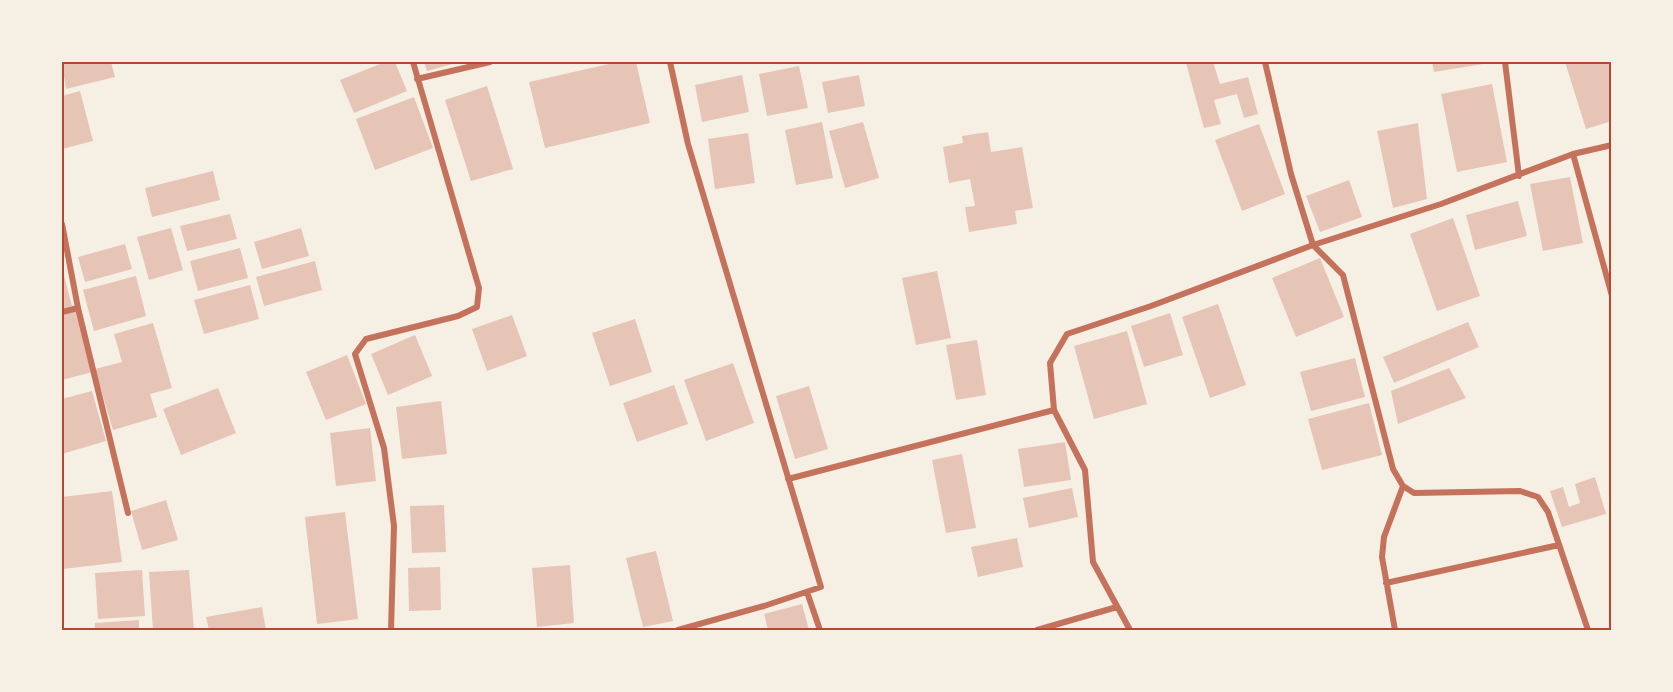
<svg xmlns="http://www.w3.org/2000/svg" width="1673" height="692" viewBox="0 0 1673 692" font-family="'PT Sans',sans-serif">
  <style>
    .building { fill: #e6c5b7 }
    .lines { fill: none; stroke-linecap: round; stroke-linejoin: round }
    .minor { stroke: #c5725c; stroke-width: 6 }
    .neatline { fill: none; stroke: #b5482f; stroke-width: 2 }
  </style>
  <rect width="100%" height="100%" fill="#f6efe4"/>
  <path class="building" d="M69,62H111L115,77L66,89L62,64Z
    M385,62H395L407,91L354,113L340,80Z
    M424,62H460L427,71Z
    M618,62H636L650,123L545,148L529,82Z
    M1191,62H1213L1220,84L1248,77L1258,114L1244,118L1237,94L1214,100L1221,124L1204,128L1186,63Z
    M1432,62H1489V63L1434,72Z
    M1565,62H1612V121L1586,129Z
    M799,66L808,108L767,116L759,74Z
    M742,75L749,112L702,122L695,85Z
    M859,75L865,106L828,113L822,82Z
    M1492,84L1507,162L1457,172L1441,94Z
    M487,86L513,169L471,181L445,100Z
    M80,91L93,141L62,149V96Z
    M414,97L433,148L375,170L356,119Z
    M822,122L833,178L796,185L785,130Z
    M863,122L879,178L845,188L829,131Z
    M1418,123L1427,199L1393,208L1377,131Z
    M1259,124L1285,194L1242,211L1215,140Z
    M988,132L991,152L1022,147L1033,208L1015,211L1017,224L969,232L965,207L975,206L970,179L949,183L943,147L963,143L962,136Z
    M748,133L755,183L715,189L708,139Z
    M213,171L220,200L152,217L145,188Z
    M1570,177L1583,243L1543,251L1530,184Z
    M1349,180L1362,217L1320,232L1306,196Z
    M1518,201L1527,236L1475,250L1466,215Z
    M230,214L237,239L187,251L180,226Z
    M1453,218L1480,296L1437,311L1410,234Z
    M171,228L183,270L149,280L137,237Z
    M301,228L309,256L262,269L254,242Z
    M125,244L132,269L85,282L78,257Z
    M240,248L248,278L198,291L190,261Z
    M1320,258L1344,317L1296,337L1272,278Z
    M315,261L322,290L264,306L256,277Z
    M62,268L72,306L62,309Z
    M937,271L951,338L916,345L902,278Z
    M136,276L146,316L94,331L83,290Z
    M250,285L259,319L204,334L194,300Z
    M1218,304L1246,385L1210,398L1182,317Z
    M76,311L92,372L62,380V315Z
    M1170,313L1183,355L1144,367L1131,326Z
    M512,315L527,356L487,371L472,329Z
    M635,319L652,372L610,386L592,333Z
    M1468,322L1479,347L1394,383L1383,357Z
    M153,323L172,388L150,394L157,417L113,430L95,369L122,362L114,334Z
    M1127,331L1147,404L1094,419L1074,346Z
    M415,335L432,376L388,395L371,354Z
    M977,340L986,395L956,400L946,345Z
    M347,355L366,404L326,420L306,372Z
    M1355,358L1365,397L1311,411L1300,372Z
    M733,363L754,423L706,441L684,380Z
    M1449,368L1466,398L1398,424L1391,391Z
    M674,385L688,424L637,442L623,403Z
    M809,386L828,449L795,459L776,396Z
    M218,388L236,433L181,455L163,409Z
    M92,391L106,441L62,454V399Z
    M441,401L447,454L402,459L396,407Z
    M1369,403L1382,455L1322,470L1308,419Z
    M370,428L376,481L336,486L330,433Z
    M1065,442L1071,480L1024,487L1018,449Z
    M962,454L976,528L946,533L932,460Z
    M1595,477L1606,514L1562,527L1550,491L1563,487L1569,507L1580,503L1575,484Z
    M1072,488L1078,517L1029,528L1023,498Z
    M112,491L122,562L63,569L62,497Z
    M166,500L178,540L142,550L131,511Z
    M444,505L446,552L412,553L410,506Z
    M345,512L358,619L317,624L305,517Z
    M1017,538L1023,567L978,577L971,547Z
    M656,551L673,621L643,627L626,558Z
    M570,565L574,623L537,627L532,568Z
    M440,567L441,610L409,611L408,568Z
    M142,570L145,616L98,619L95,573Z
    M189,570L194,630H153L149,572Z
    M802,604L809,630H768L764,614Z
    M262,607L266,630H209L206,617Z
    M139,620V630H95V623Z"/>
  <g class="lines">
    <path class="minor" d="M670,62L688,144L821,587L764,606L678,630
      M1265,62L1291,174L1313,245L1343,275L1393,469L1403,486L1414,493L1520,491L1538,497L1548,512L1588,630
      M1505,62L1519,176
      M417,79L490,62
      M1573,154L1612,296
      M62,224L78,308L128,513
      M62,312L78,308
      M1054,410L1050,363L1067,334L1151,306L1313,245L1441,204L1573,154L1612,145
      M788,479L1054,410L1085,470L1093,562L1130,630
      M1386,583L1559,545
      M807,592L820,630
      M391,630L394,526L384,448L355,354L366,339L458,316L477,307L479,288L413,62
      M1037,630L1117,607
      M1395,630L1382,557L1384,537L1403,486"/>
  </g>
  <rect width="1673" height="692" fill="none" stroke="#f6efe4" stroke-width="126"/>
  <rect x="63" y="63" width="1547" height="566" class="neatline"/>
</svg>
